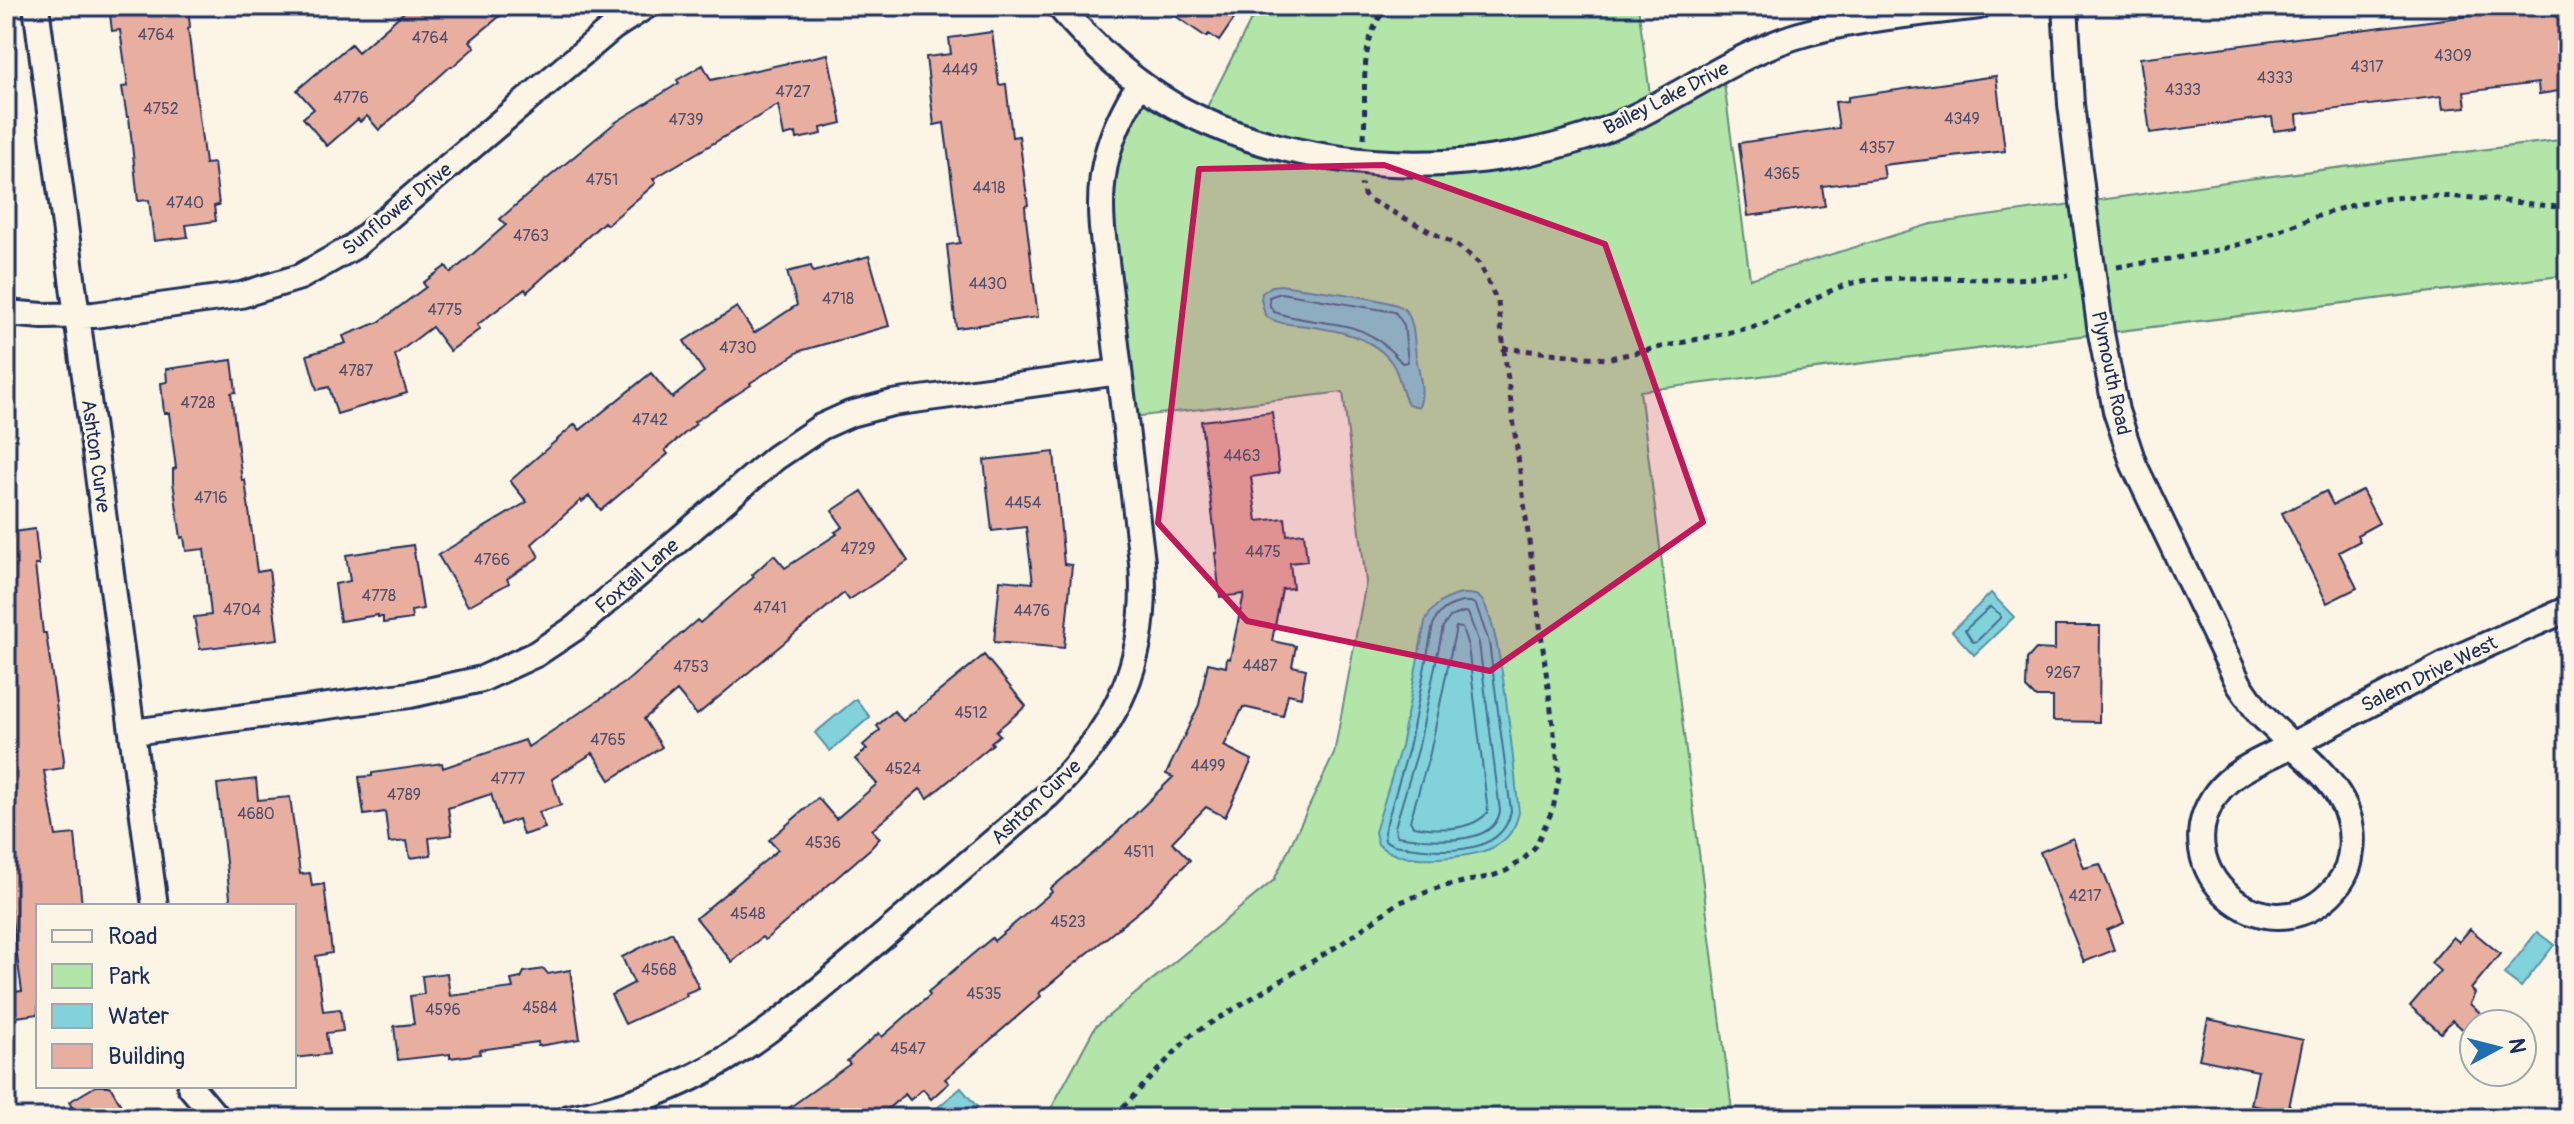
<svg xmlns="http://www.w3.org/2000/svg" width="2574" height="1124" viewBox="0 0 2574 1124" font-family="Pangolin,sans-serif">
  <style>
    .green { fill: #b2e5a7; stroke: #668a82; stroke-width: 2 }
    .water { fill: #82d2db; stroke: #5991a9; stroke-width: 2 }
    .lines { fill: none; stroke-linecap: round; stroke-linejoin: round }
    .shore { stroke: #447090; stroke-width: 2 }
    .building { fill: #e8afa0; stroke: #1b2f5e; stroke-width: 2 }
    .street-casing { stroke: #1b2f5e; stroke-width: 30 }
    .path { stroke: #1b2f5e; stroke-width: 5; stroke-dasharray: 6 6; stroke-linecap: butt }
    .street { stroke: #fcf5e5; stroke-width: 24 }
    .marked { fill: #c2185b; fill-opacity: 0.2; stroke: #c2185b; stroke-width: 6; stroke-linejoin: round }
    .labels { text-anchor: middle; dominant-baseline: central; stroke-width: 6; stroke-linejoin: round; paint-order: stroke }
    .number-label { font-size: 16px; fill: #4e4f6e }
    .street-label { font-size: 20px; fill: #1b2f5e; stroke: #fcf5e5 }
  </style>
  <rect width="100%" height="100%" fill="#fcf5e5"/>
  <filter id="ink" filterUnits="userSpaceOnUse"><feTurbulence type="fractalNoise" baseFrequency=".0125" numOctaves="2"/><feDisplacementMap in="SourceGraphic" scale="16" xChannelSelector="R" yChannelSelector="G"/><feConvolveMatrix kernelMatrix="1 2 1 2 8 2 1 2 1" color-interpolation-filters="sRGB"/></filter>
  <g filter="url(#ink)">
    <path class="green" d="M1258,6H1638L1652,109L1722,68L1750,279L1931,224L2240,180L2568,139V275L1640,391L1733,1118H1046L1095,1027L1274,880L1334,754L1366,582L1343,392L1125,418L1101,211L1140,83L1201,119Z"/>
    <path class="water" d="M1281,285C1302,289 1393,298 1404,309C1415,319 1414,343 1416,357C1419,372 1425,392 1419,407L1408,404C1401,392 1400,375 1392,363C1374,337 1337,330 1307,326C1293,324 1277,325 1265,315L1261,299L1262,293L1272,286Z
      M1991,593L2014,617L1974,655L1952,631Z
      M1461,594C1468,594 1474,593 1479,597C1502,615 1514,776 1519,812C1516,827 1509,839 1494,847C1471,859 1397,866 1378,844L1375,832L1401,746L1425,622C1433,605 1443,599 1461,594Z
      M856,699L870,717L830,751L815,733Z
      M2537,932L2554,945L2521,987L2504,974Z
      M961,1088L978,1108L966,1118H925Z"/>
    <g class="lines">
      <path class="shore" d="M1281,293L1395,312L1404,325L1408,362L1402,363C1361,312 1326,330 1274,312L1270,306L1269,297Z
        M1462,602H1471L1476,605L1489,642L1511,811C1502,861 1429,851 1394,845L1385,841L1384,832L1409,748L1433,625C1439,610 1447,606 1462,602Z
        M1990,607L2000,614V618L1977,641L1973,642L1965,630Z
        M1464,612L1468,613L1479,643L1500,811C1494,849 1424,840 1397,836L1395,827L1418,750L1443,627L1450,617Z
        M1456,627L1462,628L1468,646L1488,812C1471,832 1437,830 1413,826L1410,821L1430,753Z"/>
    </g>
    <path class="building" d="M109,6H188L190,27L188,28L205,164L214,163L219,205L214,206L216,221L186,225L188,237L154,241L149,200L138,201L129,117H127L122,87L128,86L120,30L112,31Z
      M411,6H512L470,41L475,47L452,67L451,66L379,130L367,116L360,122L358,119L327,146L303,118L314,109L297,90L351,44L358,52Z
      M1161,6H1243L1219,41L1209,34L1206,37Z
      M2539,7V10L2552,8L2554,15L2568,13L2566,90L2539,94L2538,83L2464,92L2466,107L2443,109L2441,96L2297,114L2298,128L2274,131L2272,117L2150,133L2140,58Z
      M992,32L999,85L1006,84L1012,137L1019,136L1028,205L1025,206L1026,219L1038,317L956,328L947,245L960,243L944,123L934,125L926,57L951,54L949,38Z
      M828,54L842,123L821,128L822,134L797,139L796,133L784,136L778,105L653,179L656,183L607,225L604,222L527,292L525,289L477,325L480,329L450,351L432,327L395,355L407,393L337,414L329,387L317,390L307,355L346,343L343,336L379,322L426,287L423,283L446,266L451,273L506,225L500,219L531,192L616,122L679,83L677,80L703,65L711,80Z
      M1996,76L2005,151L1883,165L1885,178L1822,186L1825,206L1748,216L1739,143L1839,128L1835,102L1848,101V97Z
      M869,256L889,326L800,351L750,383L751,385L694,422L696,424L665,450L668,454L601,510L589,496L582,502L581,500L532,544L539,557L507,579L509,583L468,606L438,555L527,502L510,481L575,424L580,430L651,373L672,398L704,372L684,341L737,307L754,333L797,305L787,272L811,266L813,272Z
      M232,360L236,392L231,393L242,481L245,480L257,572L269,570L278,639L200,649L194,617L211,615L204,549L186,551L184,537L181,538L173,482V469L176,468L169,413H164L161,383L167,382L166,369Z
      M1272,412L1279,473L1251,477L1257,521L1285,518L1287,535L1304,533L1307,561L1290,563L1293,588L1282,589L1272,641L1296,646L1292,666L1306,669L1301,697L1288,694L1283,716L1243,707L1224,746L1252,760L1225,817L1206,807L1172,842L1190,860L1143,908L1039,993L1041,996L945,1079L949,1083L931,1099L923,1089L910,1100L905,1094L877,1118H775L850,1064L847,1061L879,1033L882,1037L930,995L928,992L980,948L992,938L994,941L1052,892L1050,889L1108,841L1173,777L1166,774L1199,705L1208,663L1226,667L1227,658L1230,659L1244,594L1220,597L1215,553H1217L1201,421Z
      M1054,452L1064,564L1072,565L1064,648L994,642L1000,580L1033,583L1026,527L992,531L984,460Z
      M2362,490L2379,523L2357,535L2360,541L2339,552L2357,588L2327,603L2282,513L2326,491L2333,505Z
      M862,491L908,561L849,600L844,593L697,715L677,691L644,719L662,747L610,780L593,753L552,779L561,805L539,812L545,828L523,835L518,819L501,825L491,794L448,808L452,835L429,838L431,855L410,858L407,841L389,843L385,812L364,815L359,777L372,776V773L442,763L443,768L525,740L528,747L626,682L697,620L700,623L754,577L752,575L774,555L785,568L837,534L835,532L843,527L832,511Z
      M35,529L39,565H35L43,633H46L64,760L63,768L44,771L56,836L75,834L82,906H38V1014L16,1017L13,992L22,991L6,878V533Z
      M413,545L423,609L411,611L412,619L383,623V617H378V615L340,621L335,584L350,581L346,555Z
      M2055,626H2100L2099,722L2053,721V697H2035L2026,688L2027,659L2036,649L2055,650Z
      M984,655L1026,706L996,731L1000,735L991,742L993,744L928,798L920,789L872,830L880,838L871,848L765,940L762,937L732,962L696,918L778,850L769,840L818,798L836,819L877,784L855,759L867,749L863,745L880,730L877,726L894,711L903,721Z
      M256,779L258,800L290,797L300,874L310,873L312,886L324,884L332,953L316,956L323,1011L340,1009L343,1031L326,1033L329,1054L294,1058V906H231L217,784Z
      M2073,838L2084,868L2100,864L2124,923L2107,930L2114,950L2084,962L2040,852Z
      M2470,929L2500,954L2471,989L2475,993L2470,1004L2481,1014L2466,1032L2452,1020L2441,1033L2410,1006L2440,971L2431,963L2453,937L2459,942Z
      M672,932L699,988L686,993L687,996L625,1024L611,995L634,983L622,957Z
      M544,969L548,974L570,970L580,1039L538,1046V1042L479,1050L480,1054L450,1058V1054L398,1060L394,1026L414,1024L410,996L424,994L422,976L447,973L450,996L513,988L511,980L521,978L524,972Z
      M2208,1019L2303,1040L2288,1112L2251,1105L2258,1071L2199,1059Z
      M96,1086H110L128,1118H78L69,1102Z"/>
    <g class="lines">
      <defs>
        <path id="street" d="M36,6L155,906
          M1059,6C1091,44 1130,80 1173,105C1292,172 1457,180 1586,137C1660,113 1720,61 1793,37C1853,18 1917,14 1979,6
          M2065,6L2071,104L2083,202L2101,333L2116,411L2134,465L2239,684L2259,713L2292,745L2461,656L2568,609
          M6,313L43,316L94,315L241,295L300,277L353,247L612,28L646,6
          M133,732L410,695L482,679L536,654L575,628L775,458L821,427L850,414L892,403L1119,372
          M2292,745C2327,775 2360,808 2350,858C2348,872 2340,884 2330,894C2264,958 2163,869 2216,794C2233,770 2267,758 2292,745Z
          M190,1086L217,1118
          M569,1118C707,1092 773,1029 876,942C933,893 990,844 1048,795C1118,727 1149,661 1142,562L1102,228C1097,171 1110,131 1140,83"/>
      </defs>
      <use href="#street" class="street-casing"/>
      <path class="path" d="M1364,138C1367,94 1356,42 1388,6
        M2117,267C2161,260 2207,255 2250,241C2295,226 2337,205 2384,199C2445,191 2507,202 2568,208
        M1503,348L1606,359L1754,327C1794,314 1826,285 1869,280C1934,274 2002,284 2068,275
        M1117,1118L1123,1107L1191,1035L1341,944L1398,903L1440,887L1492,876L1506,871L1523,860L1535,847L1553,809L1559,778L1557,756L1498,303L1479,263L1458,246L1370,200L1364,195L1361,184"/>
      <use href="#street" class="street"/>
    </g>
  </g>
  <path class="marked" d="M1384,165L1605,244L1703,522L1490,671L1247,621L1158,523L1199,169Z"/>
  <g class="labels">
    <g class="number-label">
      <text x="156" y="35">4764</text>
      <text x="430" y="38">4764</text>
      <text x="2453" y="56">4309</text>
      <text x="2367" y="67">4317</text>
      <text x="960" y="70">4449</text>
      <text x="2275" y="78">4333</text>
      <text x="2183" y="90">4333</text>
      <text x="793" y="92">4727</text>
      <text x="351" y="98">4776</text>
      <text x="161" y="109">4752</text>
      <text x="1962" y="119">4349</text>
      <text x="686" y="120">4739</text>
      <text x="1877" y="148">4357</text>
      <text x="1782" y="174">4365</text>
      <text x="602" y="180">4751</text>
      <text x="989" y="188">4418</text>
      <text x="185" y="203">4740</text>
      <text x="531" y="236">4763</text>
      <text x="988" y="284">4430</text>
      <text x="838" y="299">4718</text>
      <text x="445" y="310">4775</text>
      <text x="738" y="348">4730</text>
      <text x="356" y="371">4787</text>
      <text x="198" y="403">4728</text>
      <text x="650" y="420">4742</text>
      <text x="1242" y="456">4463</text>
      <text x="211" y="498">4716</text>
      <text x="1023" y="503">4454</text>
      <text x="858" y="549">4729</text>
      <text x="1263" y="552">4475</text>
      <text x="492" y="560">4766</text>
      <text x="379" y="596">4778</text>
      <text x="770" y="608">4741</text>
      <text x="242" y="610">4704</text>
      <text x="1032" y="611">4476</text>
      <text x="1260" y="666">4487</text>
      <text x="691" y="667">4753</text>
      <text x="2063" y="673">9267</text>
      <text x="971" y="713">4512</text>
      <text x="608" y="740">4765</text>
      <text x="1208" y="766">4499</text>
      <text x="903" y="769">4524</text>
      <text x="508" y="779">4777</text>
      <text x="404" y="795">4789</text>
      <text x="256" y="814">4680</text>
      <text x="823" y="843">4536</text>
      <text x="1139" y="852">4511</text>
      <text x="2085" y="896">4217</text>
      <text x="748" y="914">4548</text>
      <text x="1068" y="922">4523</text>
      <text x="659" y="970">4568</text>
      <text x="984" y="994">4535</text>
      <text x="540" y="1008">4584</text>
      <text x="443" y="1010">4596</text>
      <text x="908" y="1049">4547</text>
    </g>
    <g class="street-label">
      <text transform="translate(1666 98) rotate(-27)">Bailey Lake Drive</text>
      <text transform="translate(397 209) rotate(-39)">Sunflower Drive</text>
      <text transform="translate(2111 373) rotate(78)">Plymouth Road</text>
      <text transform="translate(96 456) rotate(82)">Ashton Curve</text>
      <text transform="translate(637 576) rotate(-41)">Foxtail Lane</text>
      <text transform="translate(2429 674) rotate(-26)">Salem Drive West</text>
      <text transform="translate(1036 802) rotate(-43)">Ashton Curve</text>
    </g>
  </g>
  <rect width="2574" height="1124" fill="none" stroke="#fcf5e5" stroke-width="32"/>
  <rect x="16" y="16" width="2542" height="1092" fill="none" stroke="#1b2f5e" stroke-width="3" filter="url(#ink)"/>
  <rect x="36" y="904" width="260" height="184" fill="#fcf5e5" stroke="#a2a6af" stroke-width="2"/>
  <rect x="52" y="930" width="40" height="12" fill="#fcf5e5" stroke="#a2a6af" stroke-width="2"/>
  <text x="108" y="944" font-size="24" fill="#1b2f5e">Road</text>
  <rect x="52" y="964" width="40" height="24" fill="#b2e5a7" stroke="#a2a6af" stroke-width="2"/>
  <text x="108" y="984" font-size="24" fill="#1b2f5e">Park</text>
  <rect x="52" y="1004" width="40" height="24" fill="#82d2db" stroke="#a2a6af" stroke-width="2"/>
  <text x="108" y="1024" font-size="24" fill="#1b2f5e">Water</text>
  <rect x="52" y="1044" width="40" height="24" fill="#e8afa0" stroke="#a2a6af" stroke-width="2"/>
  <text x="108" y="1064" font-size="24" fill="#1b2f5e">Building</text>
  <g transform="translate(2498 1048) rotate(83)"><circle r="38" fill="#fcf5e5" stroke="#a2a6af" stroke-width="2"/>
  <path d="M0-6L14 30L0 20L-14 30Z" fill="#1f6fb2"/>
  <text y="-12" font-size="22" font-weight="bold" text-anchor="middle" fill="#1b2f5e">N</text>
  </g>
</svg>
